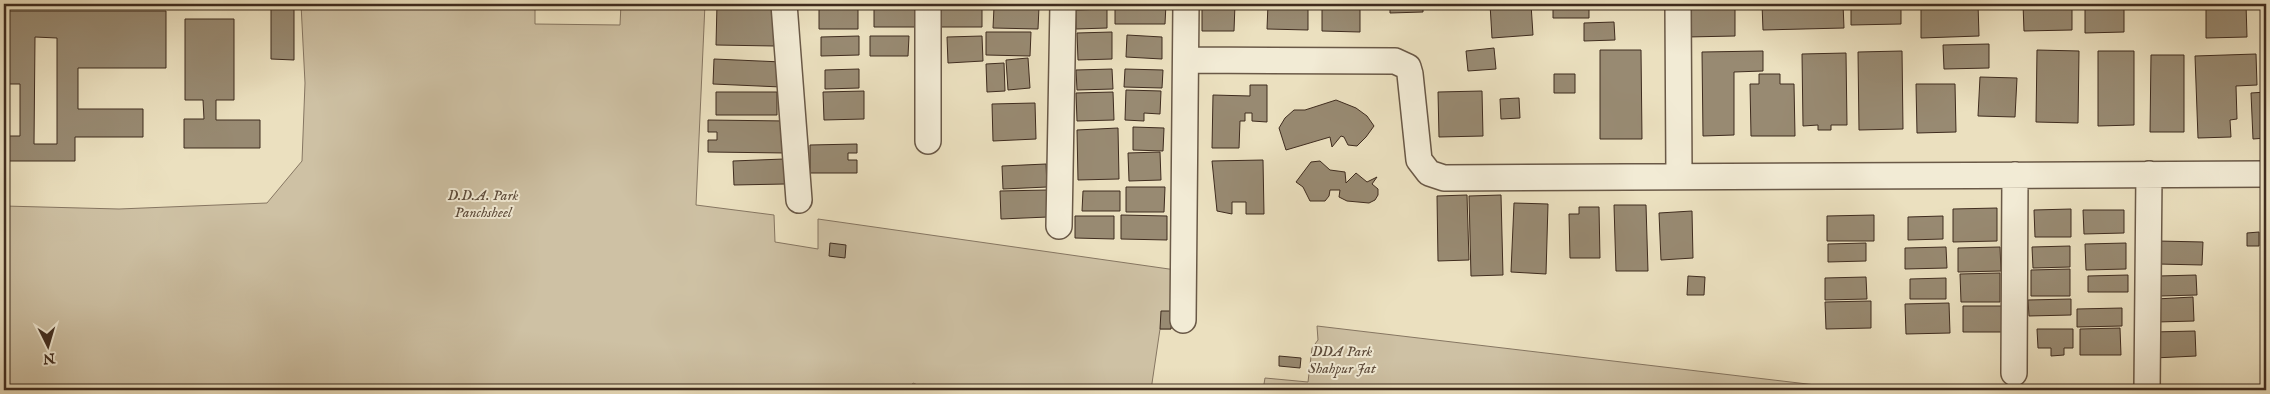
<svg xmlns="http://www.w3.org/2000/svg" width="2270" height="394" viewBox="0 0 2270 394" font-family="'IM FELL English',serif">
  <style>
    .green { fill: #cec1a4; stroke: #867662 }
    .building { fill: #988a72; stroke: #3f2c1f; fill-rule: evenodd }
    .lines { fill: none; stroke-linecap: round; stroke-linejoin: round }
    .minor-casing { stroke: #6a5947; stroke-width: 28 }
    .minor { stroke: #f2ebd5; stroke-width: 25 }
    .labels { text-anchor: middle; dominant-baseline: central; stroke-width: 4; stroke-linejoin: round; paint-order: stroke }
    .park-label { font-size: 15px; font-style: italic; fill: #5c4a3a; stroke: #f2ebd5 }
  </style>
  <rect width="100%" height="100%" fill="#ebe0bf"/>
  <filter id="stains"><feTurbulence type="fractalNoise" baseFrequency=".004" numOctaves="4"/><feColorMatrix values="0 0 0 0 .2 0 0 0 0 .09 0 0 0 0 .02 0 0 0 .5 -.17"/></filter>
  <radialGradient id="worn" r=".72"><stop offset=".6" stop-color="#630" stop-opacity="0"/><stop offset="1" stop-color="#630" stop-opacity=".3"/></radialGradient>
  <path class="green" d="M301,4H535V24L620,25L621,4H705L696,205L774,215L775,242L818,249V219L1176,270L1171,329H1160L1151,390H929L913,383L909,390H4V206L119,209L267,203L302,161L305,83Z
    M1317,326L1858,390H1263L1265,378L1308,382L1312,348L1318,340Z"/>
  <path class="building" d="M271,4H294V60L271,59Z
    M717,4H775L774,46L716,45Z
    M874,4H917L916,27H874Z
    M933,4H982V27H933Z
    M1115,4H1166L1165,24H1115Z
    M1202,4H1235L1234,31H1202Z
    M1268,4H1308V30L1267,29Z
    M1322,4H1360V32L1322,31Z
    M1390,4H1423V12L1390,13Z
    M1490,4H1531L1533,35L1492,38Z
    M1553,4H1589V18H1553Z
    M1686,4H1735V36L1687,37Z
    M1762,4H1843L1844,28L1763,30Z
    M1851,4H1901V24L1851,25Z
    M1921,4H1978L1979,36L1921,38Z
    M2023,4H2072V30L2024,31Z
    M2085,4H2124V32L2085,33Z
    M2206,4H2246L2247,37L2206,38Z
    M2263,4H2266V40H2264Z
    M819,5H858V29H819Z
    M994,7H1039L1038,29L993,28Z
    M1107,9V28L1076,29V10Z
    M4,11H166V68H78V109H143V137H75V161H4V136H20V84H4ZM35,37L57,38V144H34Z
    M185,19H234V100H216V120H260V148H184V119H204L203,100H185Z
    M1614,22L1615,40L1584,41V23Z
    M986,32H1031L1030,56L986,55Z
    M1112,32V59L1078,60L1077,33Z
    M1127,35L1162,37V59L1126,57Z
    M859,36V55L821,56V37Z
    M870,36H909L908,56H870Z
    M982,36L983,61L948,63L947,37Z
    M1989,44V68L1944,69L1943,45Z
    M1494,48L1496,69L1468,71L1466,51Z
    M1600,50H1641L1642,139H1600Z
    M2037,50L2079,51L2078,123L2036,122Z
    M1763,51V71L1734,72V135L1703,136L1702,52Z
    M1902,51L1903,129L1859,130L1858,52Z
    M2098,51H2134V125L2098,126Z
    M1846,53L1847,125H1831V130H1818V125L1803,126L1802,54Z
    M2256,54L2257,85L2236,86L2237,119L2230,120L2231,137L2198,138L2195,56Z
    M2151,55H2184V132H2150Z
    M1028,58L1030,88L1008,90L1006,60Z
    M714,59L782,62L781,87L713,84Z
    M1004,63L1005,91L987,92L986,64Z
    M859,69V88L825,89V70Z
    M1112,69L1113,89L1077,90L1076,70Z
    M1125,69L1163,70L1162,88L1124,87Z
    M1554,74H1575V93H1554Z
    M1759,74H1780V84H1794L1795,136H1751L1750,84H1759Z
    M1980,77L2017,78L2015,117L1978,116Z
    M1916,84H1955L1956,132L1917,133Z
    M1250,85H1267V122L1252,121V113H1245V121H1240L1239,148H1212L1213,95L1250,96Z
    M1126,90L1161,91L1160,114L1144,113V121L1125,120Z
    M864,91V119L824,120L823,92Z
    M1482,91L1483,136L1439,137L1438,92Z
    M716,92H777V115H716Z
    M1113,92L1114,120L1077,121L1076,93Z
    M2266,92V138L2253,139L2251,93Z
    M1519,98L1520,118L1501,119L1500,99Z
    M1336,100L1356,108L1367,116L1374,126L1366,137L1357,146L1348,145L1344,137L1341,136L1332,147L1330,137L1286,150L1279,128L1285,118L1294,110H1305Z
    M1035,103L1036,139L993,141L992,104Z
    M708,120L786,121V153L708,152V140H717V132H708Z
    M1133,127L1164,128L1163,151L1133,150Z
    M1118,128L1119,179L1078,180L1077,130Z
    M857,144V153H848V160H857V173H810V145Z
    M1160,152L1161,180L1129,181L1128,153Z
    M784,159L785,184L734,185L733,161Z
    M1263,160L1264,214H1246V202H1232V214L1217,211L1212,161Z
    M1320,161L1330,170L1345,172L1346,183L1356,173L1367,182L1377,177L1372,184L1378,189V195L1375,200L1369,203L1347,201L1339,197L1340,190H1330L1329,196L1325,201H1310L1303,187L1296,182L1311,162Z
    M1046,164L1047,187L1003,189L1002,166Z
    M1126,187H1165L1164,212H1126Z
    M1047,190L1048,217L1001,219L1000,191Z
    M1083,191H1120V211H1082Z
    M1467,195L1469,260L1438,261L1437,196Z
    M1501,195L1503,275L1471,276L1469,196Z
    M1514,203L1548,204L1546,274L1511,272Z
    M1614,205H1646L1648,271H1616Z
    M1579,207H1599L1600,258H1570L1569,214H1579Z
    M1997,208V241L1953,242V209Z
    M2071,209V237H2035L2034,210Z
    M2083,210H2124V233L2084,234Z
    M1692,211L1693,258L1661,260L1659,213Z
    M1121,215L1167,216V240L1121,239Z
    M1874,215V241H1827V216Z
    M1075,216H1114V239L1075,238Z
    M1943,216V239L1908,240V217Z
    M2259,232V246H2247V233Z
    M2158,241L2203,242L2202,265L2158,264Z
    M830,243L846,245L845,258L829,256Z
    M1866,243V261L1828,262V244Z
    M2126,243V269L2086,270L2085,244Z
    M2070,246V267L2033,268L2032,247Z
    M1946,247L1947,268L1905,269V248Z
    M2000,247L2001,271L1958,272V248Z
    M2070,269V296H2031V270Z
    M2000,273V302H1961L1960,274Z
    M2128,275V292H2088V276Z
    M2196,275L2197,295L2160,296L2159,276Z
    M1688,276L1705,277L1704,295H1687Z
    M1866,277L1867,299L1825,300V278Z
    M1946,278V299H1910V279Z
    M2193,297L2194,321L2157,322L2156,299Z
    M2071,299V315L2029,316L2028,300Z
    M1871,301V328L1826,329L1825,302Z
    M1949,303L1950,333L1906,334L1905,304Z
    M1963,306H2003V332H1963Z
    M2122,308V326L2077,327V309Z
    M1161,311H1172L1171,329H1160Z
    M2120,328L2121,355H2080V329Z
    M2037,329H2073V348H2064V355L2051,356V348H2038Z
    M2195,331L2196,356L2154,358L2153,332Z
    M1279,356L1301,358L1300,368L1279,366Z"/>
  <g class="lines">
    <defs>
      <path id="minor" d="M784,4L799,200
        M928,4V141
        M1678,4L1679,176
        M1186,60L1395,61L1408,67L1410,74L1419,160L1429,173L1444,178L2266,174
        M1059,226L1063,4
        M1183,320L1186,4
        M2014,373L2015,175
        M2147,390L2149,174"/>
    </defs>
    <use href="#minor" class="minor-casing"/>
    <use href="#minor" class="minor"/>
  </g>
  <g class="labels">
    <g class="park-label">
      <text x="483" y="195">D.D.A. Park<tspan x="483" dy="17">Panchsheel</tspan></text>
      <text x="1342" y="351">DDA Park<tspan x="1342" dy="17">Shahpur Jat</tspan></text>
    </g>
  </g>
  <rect width="2270" height="394" fill="none" stroke="#ebe0bf" stroke-width="20"/>
  <rect x="5" y="5" width="2260" height="384" fill="none" stroke="#3f2c1f" stroke-width="2.5"/>
  <rect x="10" y="10" width="2250" height="374" fill="none" stroke="#3f2c1f"/>
  <g transform="translate(48 346) rotate(175)" stroke="#f2ebd5" stroke-width="4" paint-order="stroke">
  <path d="M0-4L9 19L0 12L-9 19Z" fill="#3f2c1f"/>
  <text y="-8" font-size="14" font-weight="bold" text-anchor="middle" fill="#3f2c1f">N</text>
  </g>
  <rect width="100%" height="100%" filter="url(#stains)"/>
  <rect width="100%" height="100%" fill="url(#worn)"/>
</svg>
